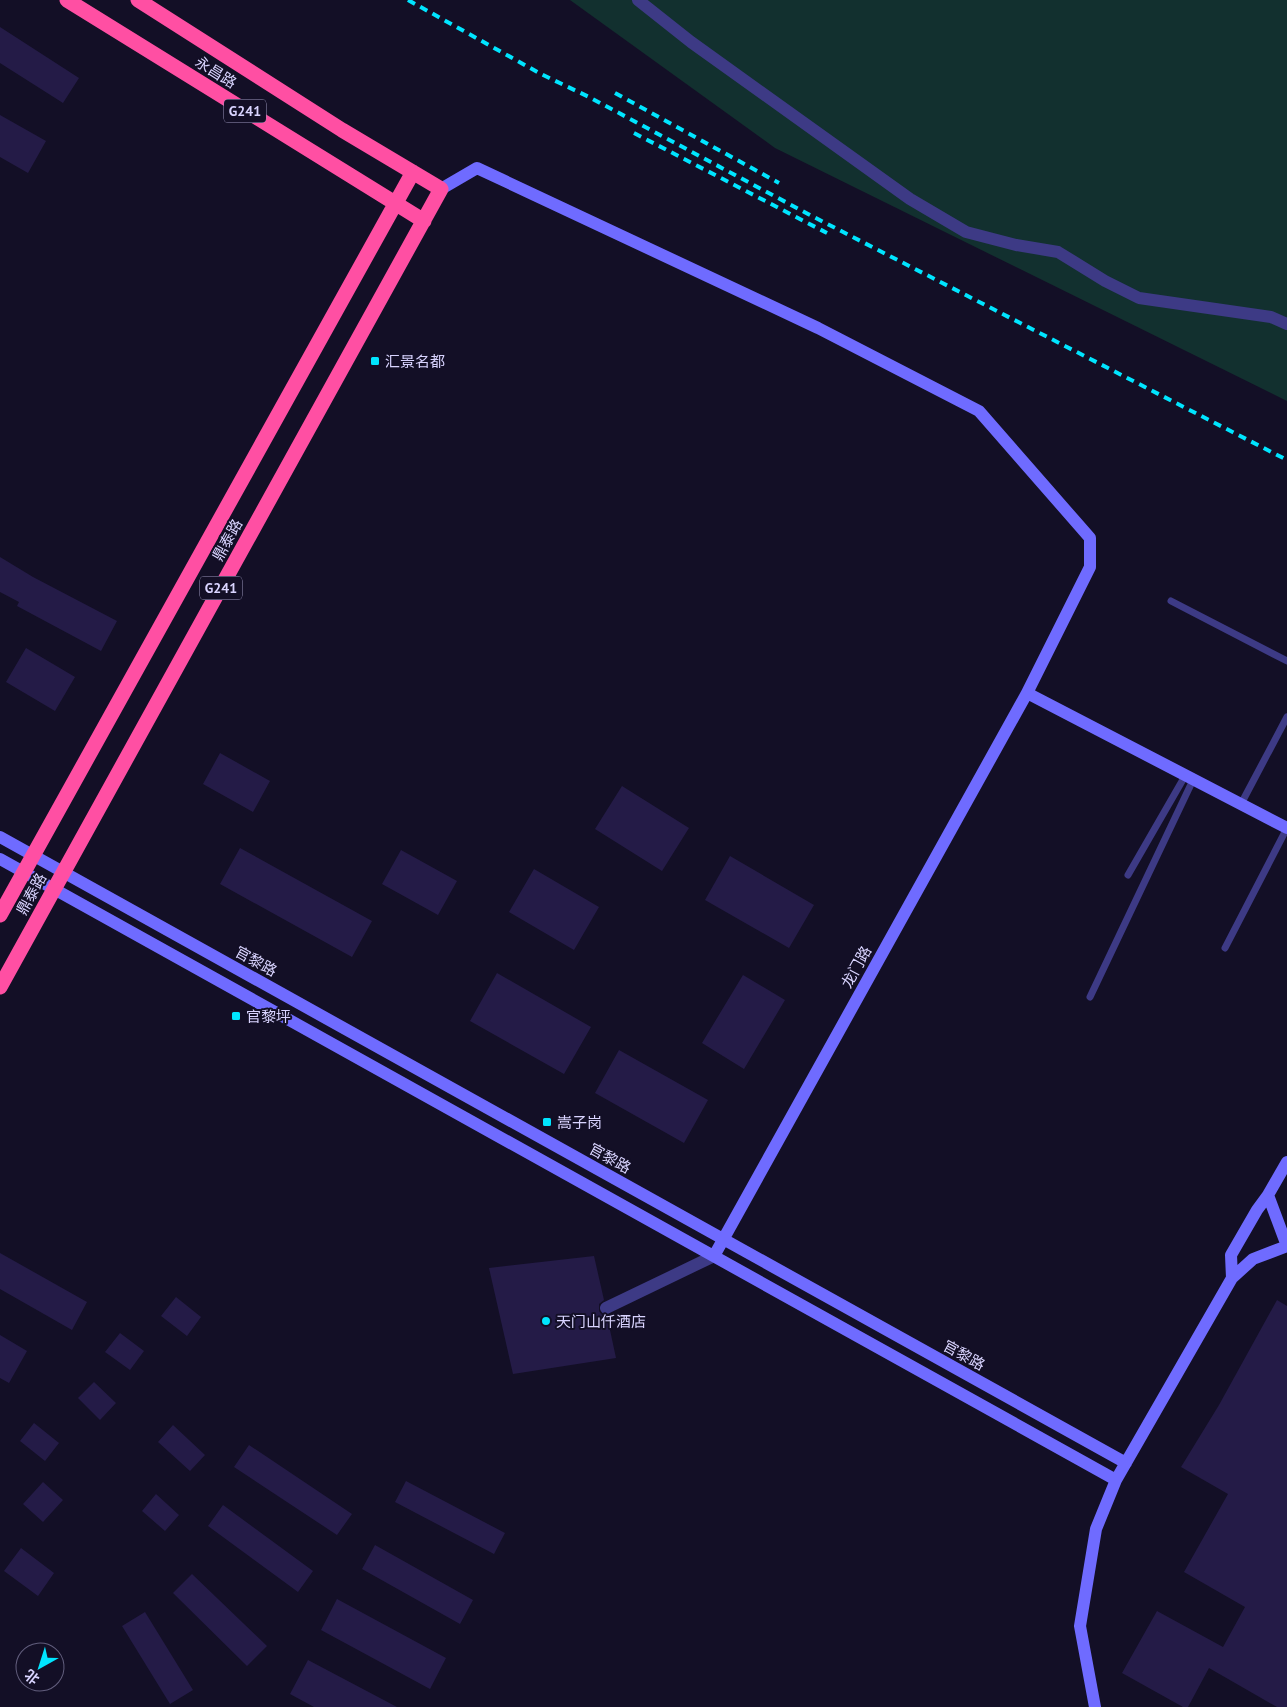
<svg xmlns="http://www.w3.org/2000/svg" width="1287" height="1707" viewBox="0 0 1287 1707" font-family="'PT Sans','Noto Sans SC',sans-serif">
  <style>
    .green { fill: #12302f }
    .building { fill: #241b47 }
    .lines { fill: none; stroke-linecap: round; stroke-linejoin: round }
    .lane { stroke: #3d3a85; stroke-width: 7 }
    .street { stroke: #3d3a85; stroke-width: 12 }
    .secondary { stroke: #6f6bff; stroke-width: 12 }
    .highway { stroke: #ff4fa3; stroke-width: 15 }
    .rail { stroke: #00e5ff; stroke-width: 4; stroke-dasharray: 8 6; stroke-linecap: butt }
    .poi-dot { fill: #00e5ff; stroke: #130f26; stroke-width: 2 }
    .labels { text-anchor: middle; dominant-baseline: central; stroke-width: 4; stroke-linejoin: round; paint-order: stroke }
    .shield { fill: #130f26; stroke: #9e99be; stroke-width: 1 }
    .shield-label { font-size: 14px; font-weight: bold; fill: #d9d4ff }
    .street-label { font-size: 15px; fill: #d9d4ff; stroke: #130f26 }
    .poi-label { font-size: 15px; fill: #d9d4ff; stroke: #130f26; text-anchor: start }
  </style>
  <rect width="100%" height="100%" fill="#130f26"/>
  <path class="green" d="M570,0H1287V401L775,148Z"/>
  <path class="building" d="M0,27L79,78L63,103L0,63Z
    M0,115L46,141L28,173L0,157Z
    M0,557L33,577L117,621L101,651L17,606L19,602L0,592Z
    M26,648L75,677L55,711L6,682Z
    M220,753L270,781L253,812L203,784Z
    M622,786L689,828L662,871L595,829Z
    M240,848L372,921L352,957L220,884Z
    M401,850L457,881L438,915L382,884Z
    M730,856L814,905L789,948L705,900Z
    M534,869L599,907L574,950L509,912Z
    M497,973L591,1027L564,1074L470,1021Z
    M743,975L785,1000L744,1069L702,1043Z
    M619,1050L708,1100L684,1143L595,1093Z
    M0,1253L87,1302L72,1330L0,1289Z
    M594,1256L604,1300L599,1304V1311L602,1315L607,1316L616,1358L513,1374L489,1268Z
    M176,1297L201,1317L187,1336L161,1316Z
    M1277,1300L1287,1306V1707H1277L1209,1668L1188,1707H1183L1122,1673L1157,1611L1223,1647L1245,1607L1184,1572L1228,1494L1181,1467L1219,1405Z
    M120,1333L144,1351L130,1370L105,1352Z
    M0,1335L27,1351L9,1383L0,1378Z
    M94,1382L116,1403L100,1420L78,1398Z
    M34,1423L59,1443L45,1461L20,1441Z
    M173,1425L205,1455L190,1471L158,1442Z
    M249,1445L352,1514L337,1535L234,1467Z
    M406,1481L505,1533L494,1554L395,1502Z
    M43,1482L63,1500L43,1522L23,1504Z
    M156,1494L179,1515L165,1531L142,1511Z
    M223,1505L313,1571L298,1592L208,1526Z
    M375,1545L473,1600L460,1624L362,1569Z
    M21,1548L54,1573L38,1596L4,1571Z
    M192,1574L267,1646L247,1666L173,1593Z
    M337,1599L446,1658L430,1689L321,1630Z
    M145,1612L193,1690L170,1704L122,1626Z
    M308,1660L397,1707H314L290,1694Z"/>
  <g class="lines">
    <path class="lane" d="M1171,601L1287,661
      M1241,804L1287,717
      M1128,875L1185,776
      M1225,948L1287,828
      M1090,997L1193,780"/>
    <path class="street" d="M638,0L691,42L910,199L966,232L1016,245L1058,252L1105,281L1139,298L1271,317L1287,324
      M606,1308L714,1256"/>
    <path class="secondary" d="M441,189L477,168L818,328L979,411L1090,538V567L1027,693L1287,828
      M0,837L1126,1463
      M0,859L1116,1480
      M1268,1195L1287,1162
      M714,1256L1027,693
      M1232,1278L1231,1255L1257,1210L1268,1195L1287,1246
      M1095,1707L1080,1626L1096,1529L1116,1480L1232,1278L1253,1259L1287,1246"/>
    <path class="highway" d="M67,0L424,221
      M0,915L413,172
      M0,987L441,189L342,130L138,0"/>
    <path class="rail" d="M408,0L541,74L589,97L808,214L1287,460
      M615,93L779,183
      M634,133L827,233"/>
  </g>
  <g class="poi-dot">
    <rect x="370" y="356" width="10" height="10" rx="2.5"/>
    <rect x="231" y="1011" width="10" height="10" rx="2.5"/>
    <rect x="542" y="1117" width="10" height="10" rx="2.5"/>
    <circle cx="546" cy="1321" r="5"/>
  </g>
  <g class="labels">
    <g class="shield">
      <rect x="224" y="99.5" width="42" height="23" rx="4"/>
      <rect x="200" y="576.5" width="42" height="23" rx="4"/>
    </g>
    <g class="shield-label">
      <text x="245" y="111">G241</text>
      <text x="221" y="588">G241</text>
    </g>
    <g class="street-label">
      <text transform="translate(216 72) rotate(32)">永昌路</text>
      <text transform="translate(227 540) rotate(-61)">鼎泰路</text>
      <text transform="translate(31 894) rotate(-61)">鼎泰路</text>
      <text transform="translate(256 961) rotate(29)">官黎路</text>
      <text transform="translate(856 967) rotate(-61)">龙门路</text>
      <text transform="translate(610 1158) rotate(29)">官黎路</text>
      <text transform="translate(964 1355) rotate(29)">官黎路</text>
    </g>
    <g class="poi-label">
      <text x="385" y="361">汇景名都</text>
      <text x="246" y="1016">官黎坪</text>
      <text x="557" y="1122">嵩子岗</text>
      <text x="556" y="1321">天门山仟酒店</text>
    </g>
  </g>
  <g transform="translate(40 1667) rotate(219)"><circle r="24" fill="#130f26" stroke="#625e7d"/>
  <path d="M0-4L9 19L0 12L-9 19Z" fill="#00e5ff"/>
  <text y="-8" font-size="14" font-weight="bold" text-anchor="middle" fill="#d9d4ff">北</text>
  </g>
</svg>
